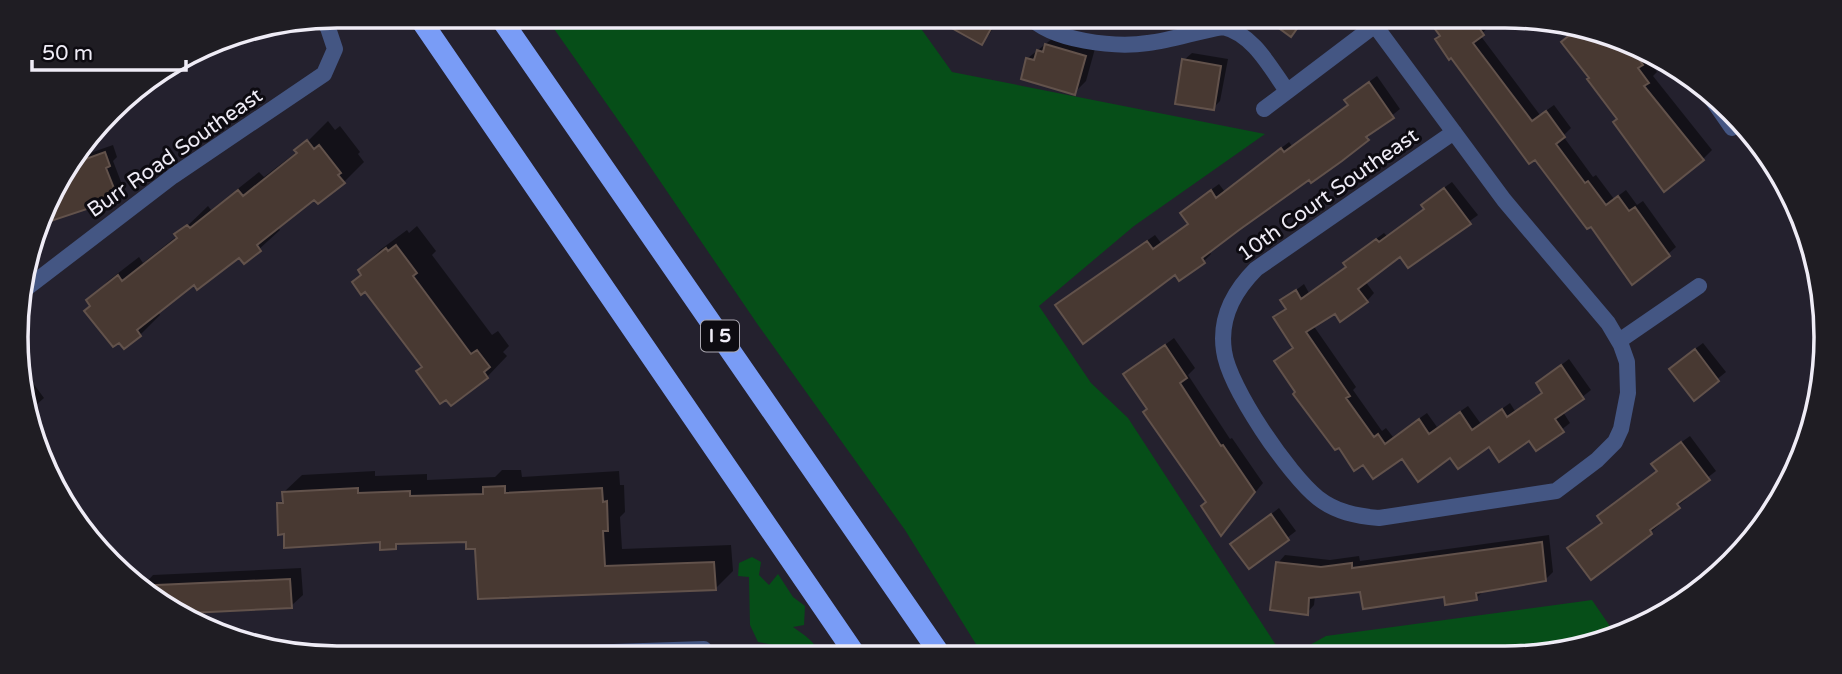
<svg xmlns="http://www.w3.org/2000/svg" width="1842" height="674" viewBox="0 0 1842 674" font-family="'Varela Round',sans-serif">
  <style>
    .green { fill: #064e18 }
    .shadow { fill: #0007 }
    .building { fill: #483932; stroke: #62524b; stroke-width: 2 }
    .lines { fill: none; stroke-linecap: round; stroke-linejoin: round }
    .minor { stroke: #445683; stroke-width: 16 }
    .motorway { stroke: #799cf6; stroke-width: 21 }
    .labels { text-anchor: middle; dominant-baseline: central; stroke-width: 6; stroke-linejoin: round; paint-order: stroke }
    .shield { fill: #0d0b11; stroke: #aba8b1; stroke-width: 2 }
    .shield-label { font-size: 19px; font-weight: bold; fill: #efecf6 }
    .street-label { font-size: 21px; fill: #efecf6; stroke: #0d0b11 }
    .rim { fill: none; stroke: #efecf6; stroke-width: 3.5 }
  </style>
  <rect width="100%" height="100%" fill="#24212e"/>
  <path class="green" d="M545,16H912L952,72L1265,134L1134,226L1039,306L1091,383L1128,418L1283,656L984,657L905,530L758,325L632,140Z
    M752,557L761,562L759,575L769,585L778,574L793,597L805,606L804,625L793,627C804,635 817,642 820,657H789L786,647L758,642L750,625L749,577L738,576L739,563Z
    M1592,600L1616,635L1547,655L1290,656L1326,636Z"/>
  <path class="shadow" d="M942,16H1000L989,35L981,43L941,20Z
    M1439,16H1483L1490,26L1480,35L1540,115L1554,105L1571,128L1563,136L1593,177L1596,175L1614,199L1626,190L1637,205L1643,201L1676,247L1668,254L1591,224L1441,35L1433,22Z
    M1581,26L1589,27L1649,57L1647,58L1657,72L1653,76L1712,150L1703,159L1619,119L1591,77L1563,42Z
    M1058,34L1096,45L1086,81L1074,93L1023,78L1028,58Z
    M1192,53L1228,59L1220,101L1213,108L1184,60Z
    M1377,76L1400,109L1374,130L1367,139L1309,177L1209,251L1211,254L1204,261L1180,278L1176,273L1057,305L1155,235L1161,243L1189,223L1182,213L1189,206L1219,184L1225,192L1289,142L1292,146L1349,104L1347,100L1354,93Z
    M328,121L335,130L340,126L360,152L358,154L364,162L344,182L314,198L278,227L280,230L245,262L240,255L194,283L158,311L160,315L140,335L92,305L88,301L108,281L139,257L143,263L177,236L208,206L211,210L259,172L264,177L298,151Z
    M113,145L117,157L113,161L123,187L116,194L91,203L86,208L43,222L59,177L73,169L67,166L73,159Z
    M1452,182L1478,215L1408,266L1400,255L1365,281L1374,293L1367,301L1335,312L1313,325L1356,387L1353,390L1382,431L1386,428L1393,437L1427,413L1437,427L1468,406L1481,424L1510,403L1515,411L1544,391L1538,383L1569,359L1591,390L1563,412L1570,423L1537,449L1529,439L1489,444L1451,456H1402L1297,392L1276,361L1294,346L1275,317L1287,307L1283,300L1304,284L1309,293L1347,266L1353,256L1384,233L1387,236L1426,208L1424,205L1431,197Z
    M417,226L436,251L432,255L492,335L498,331L509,346L503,352L507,356L487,377L423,366L360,270L380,250L407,230L409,233Z
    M1174,338L1195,368L1188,375L1230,439L1232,438L1263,483L1221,534L1208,501L1125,375Z
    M1703,343L1726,372L1694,398L1679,361Z
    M30,379L44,398L27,413L22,400V385Z
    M1690,436L1716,471L1684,496L1686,499L1657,523L1659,525L1651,532L1591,578L1569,548L1603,522L1658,470L1653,464L1661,457Z
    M502,470H521L522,477L619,471L620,485H624L625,512L620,517L622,549L731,545L733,571L715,589L477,547L467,540L400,542L396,547L382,541L285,532L279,504L284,498V492L302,475L375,471V476L427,474V480L495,477Z
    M1279,508L1296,531L1249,567L1233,544Z
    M1549,535L1553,572L1545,580L1485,590L1476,598L1362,590L1315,596L1314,605L1307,613L1278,563L1285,555L1330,560L1359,556L1360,561Z
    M1743,546L1717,578L1698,591L1695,586L1711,569Z
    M301,568L303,595L291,606L181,611L142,592V587L153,575Z"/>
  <path class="building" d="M930,16H998L982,45Z
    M1262,16H1306L1291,37Z
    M1440,16H1471L1484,35L1473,43L1532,121L1546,111L1565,137L1556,144L1585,183L1588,181L1606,205L1618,196L1629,211L1635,207L1670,256L1632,285L1591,227L1587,229L1535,160L1529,164L1451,58L1449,60L1435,39L1440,36L1430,22Z
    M1581,26L1589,27L1631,48L1643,65L1638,68L1649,83L1644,86L1704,160L1664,192L1613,122L1617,119L1587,79L1589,78L1561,42Z
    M1045,44L1086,56L1075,95L1021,79L1026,58L1034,60L1037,50L1043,52Z
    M1182,59L1221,66L1214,110L1175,104Z
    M1369,82L1394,118L1366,137L1369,140L1342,161L1311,183L1309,180L1239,230L1202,258L1205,263L1179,281L1175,275L1083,344L1055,305L1147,241L1153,249L1188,224L1180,213L1211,190L1216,198L1281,148L1284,152L1348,105L1344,100Z
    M307,140L314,149L319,145L341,173L338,175L345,183L318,204L314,200L257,245L261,251L244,264L239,258L197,290L194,285L137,330L141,336L124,349L119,343L113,347L84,311L90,306L86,300L118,275L122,281L177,238L174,234L187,225L190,228L238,190L243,196L297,153L294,150Z
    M105,152L110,166L106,168L117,196L86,207L87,209L42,224L59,177L69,165Z
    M1444,188L1471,224L1408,268L1400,257L1358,289L1368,302L1340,322L1335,314L1306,332L1350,396L1346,398L1374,437L1378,434L1385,444L1419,419L1429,434L1460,412L1472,430L1502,409L1507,417L1542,393L1536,383L1561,365L1584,399L1555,419L1564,432L1536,451L1529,441L1499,462L1489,447L1458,469L1450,458L1418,482L1402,459L1373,479L1363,465L1354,471L1339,448L1335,450L1293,394L1295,392L1274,361L1293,348L1273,317L1286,309L1280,300L1296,290L1301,299L1346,267L1343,263L1376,239L1379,242L1424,209L1421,205Z
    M396,245L417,273L413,276L471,354L477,350L490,367L484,372L488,378L451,406L446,400L440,404L416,371L422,367L365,292L361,295L352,282L361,275L358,270L386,248L388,251Z
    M1165,345L1187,378L1180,383L1221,446L1223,445L1255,492L1221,536L1201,506L1206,502L1143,412L1147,409L1123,374Z
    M1695,349L1719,381L1694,401L1669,369Z
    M1681,442L1710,480L1677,504L1680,508L1650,530L1652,534L1591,580L1567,548L1602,523L1597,516L1657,471L1651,464Z
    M505,486V493L602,488L603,502L607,501L608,531H603L605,566L714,562L716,590L478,599L475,549H466V542L396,544V549L380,550V542L284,548V534L278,535L277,503H283L282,492L358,488V493L410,491V496L483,494V487Z
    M1271,514L1289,540L1249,569L1230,544Z
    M1542,542L1546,581L1476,593L1477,600L1445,605L1444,597L1363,609L1360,592L1309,598L1308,615L1270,610L1276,562L1321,567L1352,563V568Z
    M290,579L292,608L210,612L184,613L142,592L136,586Z"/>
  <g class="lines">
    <path class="minor" d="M1029,16C1051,41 1116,48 1148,43C1173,40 1198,31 1223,27C1253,34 1270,67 1287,91
      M1368,16L1504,200L1608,323L1621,345L1627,362L1628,393L1621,429L1615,442L1597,460L1556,491L1379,518C1356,516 1336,512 1318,498C1289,475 1229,388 1224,351C1219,318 1234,291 1256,269L1454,132
      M1700,82L1732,128
      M1264,109L1387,16
      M19,294L173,176L324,74L335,49L328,28L321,18
      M1619,341L1699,286
      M434,658L704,649"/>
    <path class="motorway" d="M418,16L857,657
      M499,16L942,657"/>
  </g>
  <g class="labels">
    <rect class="shield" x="701" y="320.5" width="38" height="31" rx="5"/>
    <g class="shield-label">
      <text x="720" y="336">I 5</text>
    </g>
    <g class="street-label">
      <text transform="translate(175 153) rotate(-35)">Burr Road Southeast</text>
      <text transform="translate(1328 195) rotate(-35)">10th Court Southeast</text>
    </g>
  </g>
  <path d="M0 0H1842V674H0ZM337 28H1505A309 309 0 0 1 1814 337V337A309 309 0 0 1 1505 646H337A309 309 0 0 1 28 337V337A309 309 0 0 1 337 28Z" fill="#1f1d23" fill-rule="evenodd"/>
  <path class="rim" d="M337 28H1505A309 309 0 0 1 1814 337V337A309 309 0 0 1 1505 646H337A309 309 0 0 1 28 337V337A309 309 0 0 1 337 28Z"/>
  <path d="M32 60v10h154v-10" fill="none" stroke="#efecf6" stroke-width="3.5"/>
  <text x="42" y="60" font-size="21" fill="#efecf6" stroke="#0d0b11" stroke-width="5" paint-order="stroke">50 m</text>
</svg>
